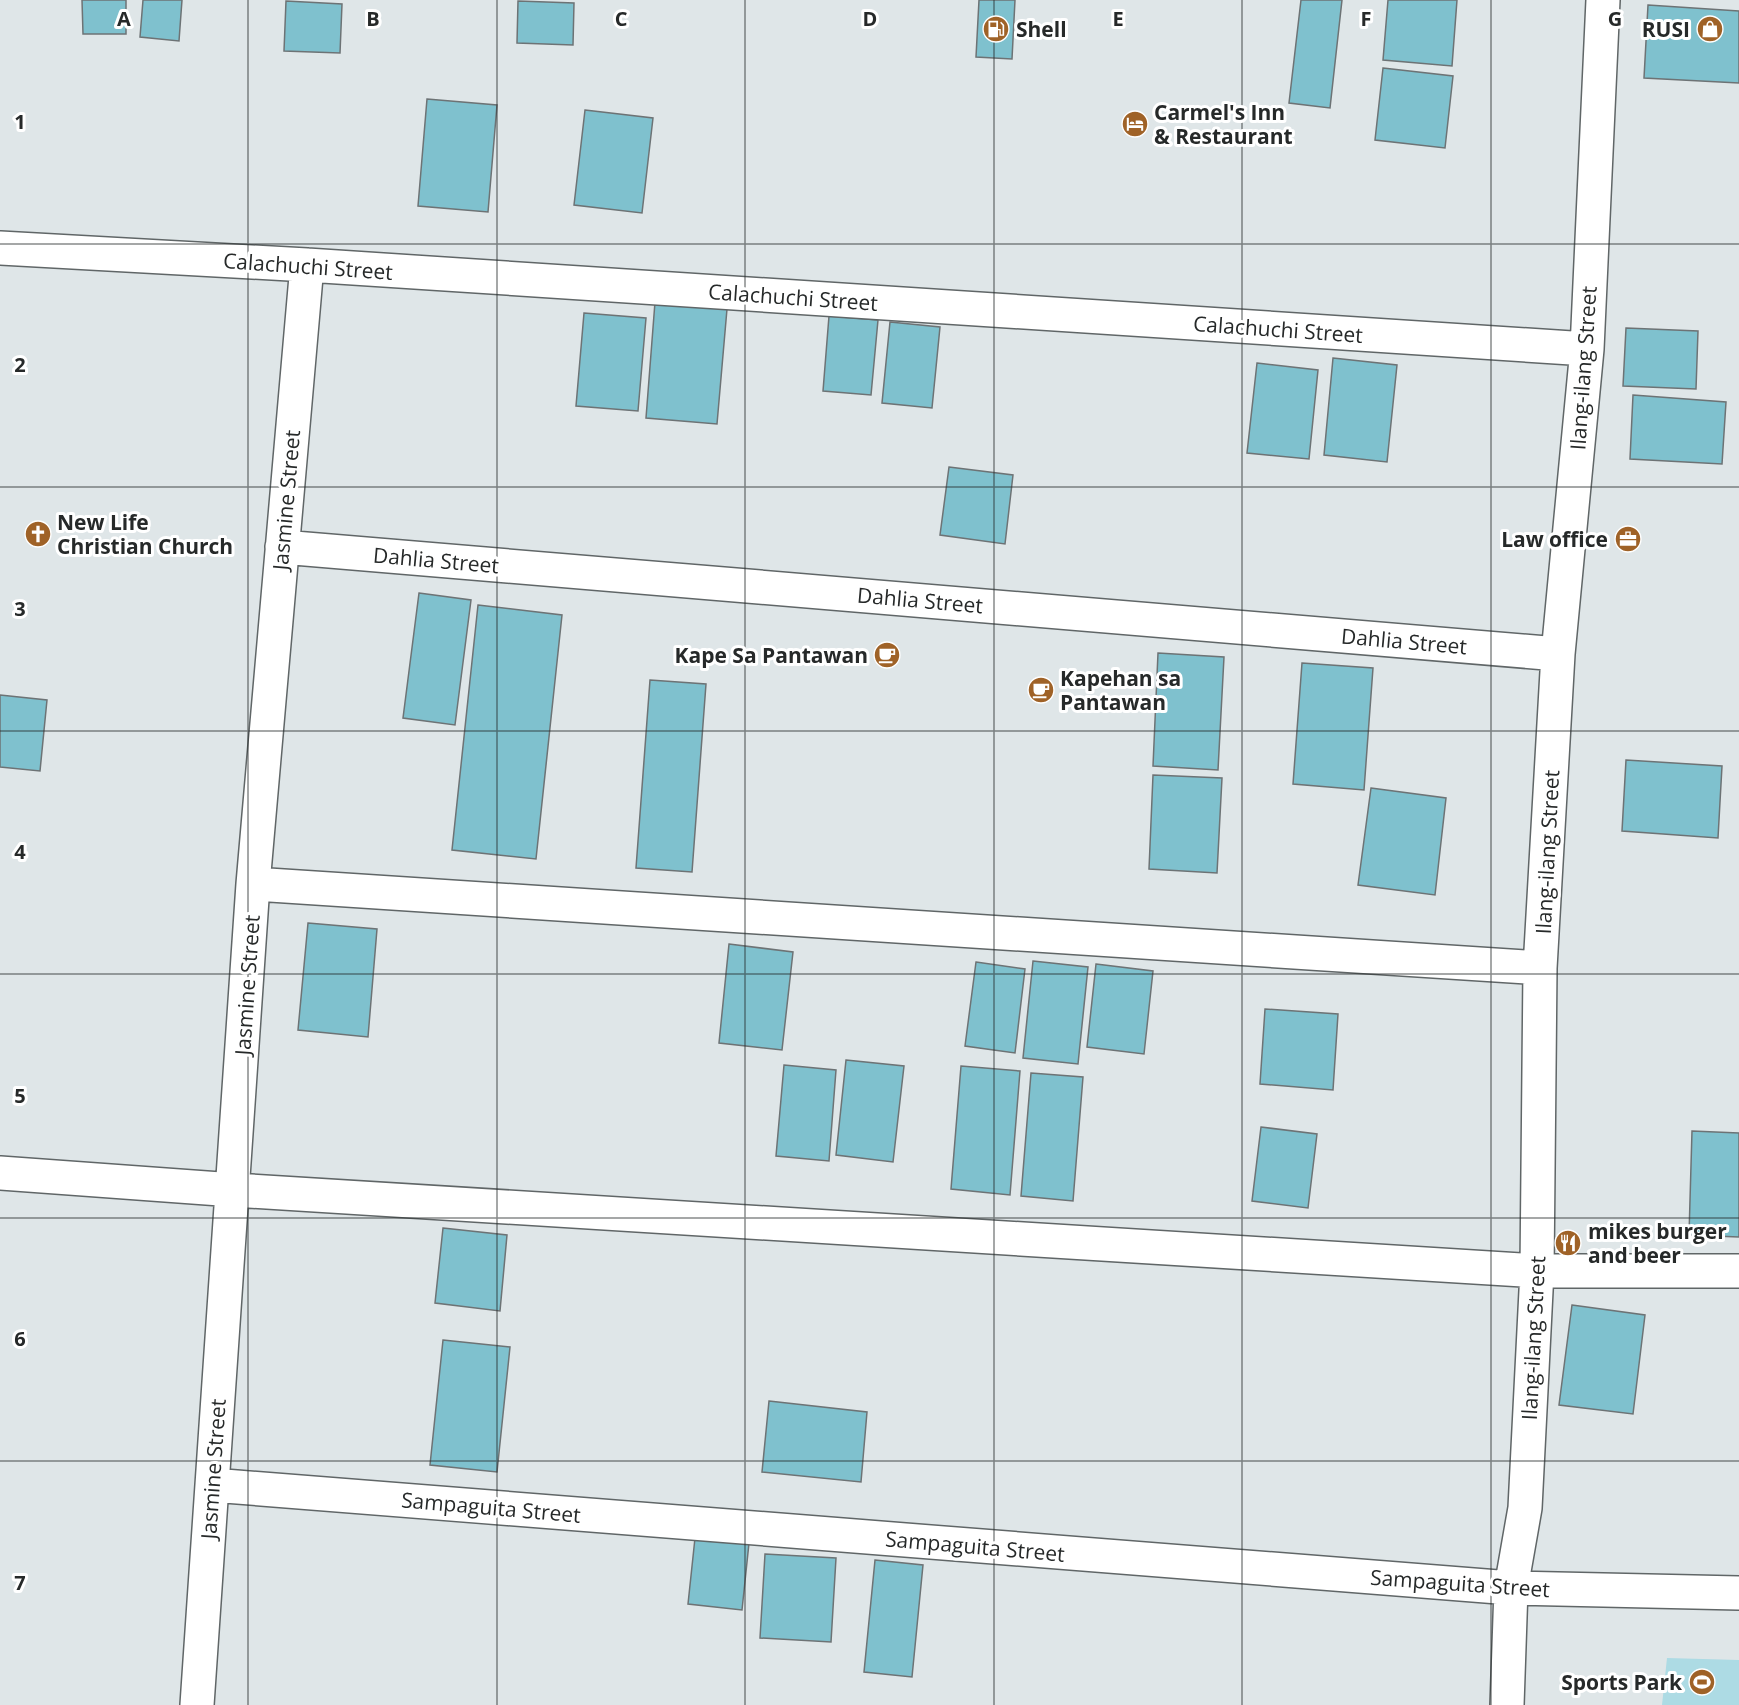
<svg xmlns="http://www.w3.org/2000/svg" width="1739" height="1705" viewBox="0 0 1739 1705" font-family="'Open Sans',sans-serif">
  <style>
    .green { fill: #addbe4 }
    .building { fill: #7fc1ce; stroke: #6d7375; stroke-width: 1.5 }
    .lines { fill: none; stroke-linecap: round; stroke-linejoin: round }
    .minor-casing { stroke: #606667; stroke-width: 36 }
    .minor { stroke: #fff; stroke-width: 33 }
    .grid { fill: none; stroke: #262929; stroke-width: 1.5; stroke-opacity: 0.55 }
    .labels { text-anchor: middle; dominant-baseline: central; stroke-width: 6; stroke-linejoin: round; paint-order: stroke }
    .poi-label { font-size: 21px; font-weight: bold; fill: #262929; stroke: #fff; text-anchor: start }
    .street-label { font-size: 21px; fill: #262929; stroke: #fff }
    .grid-label { font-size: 20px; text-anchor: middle; font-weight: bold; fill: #262929; stroke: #fff; stroke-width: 6; stroke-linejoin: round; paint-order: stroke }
  </style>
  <rect width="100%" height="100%" fill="#dfe6e8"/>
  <path class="green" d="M1667,1658L1739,1660V1705H1662Z"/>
  <path class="building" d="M82,0H126V34H83Z
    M143,0H182L179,41L140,37Z
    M979,0H1015L1012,59L976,57Z
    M1301,0H1342L1330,108L1289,103Z
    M1388,0H1457L1452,66L1383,60Z
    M286,1L342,4L340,53L284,51Z
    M518,1L574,3L573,45L517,43Z
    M1648,5L1739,11V83L1644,78Z
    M1383,68L1453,76L1445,148L1375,140Z
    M427,99L497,105L488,212L418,206Z
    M585,110L653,118L642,213L574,205Z
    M655,302L727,309L717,424L646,418Z
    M584,313L646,318L638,411L576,406Z
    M829,316L878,320L871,395L823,391Z
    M890,322L940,327L932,408L882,403Z
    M1626,328L1698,331L1696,389L1623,386Z
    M1333,358L1397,365L1387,462L1324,455Z
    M1257,363L1318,370L1309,459L1247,453Z
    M1633,395L1726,402L1722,464L1630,459Z
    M949,467L1013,475L1005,544L940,535Z
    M419,593L471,600L455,725L403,718Z
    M478,605L562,615L536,859L452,850Z
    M1158,653L1224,657L1218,770L1153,766Z
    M1302,663L1373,668L1364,790L1293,784Z
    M650,680L706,684L692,872L636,868Z
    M0,695L47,700L40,771L0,767Z
    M1626,760L1722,766L1718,838L1622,831Z
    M1153,775L1222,778L1217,873L1149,869Z
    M1371,788L1446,798L1435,895L1358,885Z
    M308,923L377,929L368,1037L298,1030Z
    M729,944L793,952L782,1050L719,1043Z
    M1033,961L1088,967L1078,1064L1023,1058Z
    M976,962L1025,969L1015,1053L965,1046Z
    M1096,964L1153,971L1144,1054L1087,1047Z
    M1265,1009L1338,1014L1333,1090L1260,1084Z
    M846,1060L904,1066L893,1162L836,1155Z
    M784,1065L836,1070L829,1161L776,1156Z
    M961,1066L1020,1071L1010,1195L951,1189Z
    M1031,1073L1083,1077L1073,1201L1021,1196Z
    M1261,1127L1317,1134L1308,1208L1252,1201Z
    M1692,1131L1739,1133V1237L1689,1235Z
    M443,1228L507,1235L500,1311L435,1303Z
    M1572,1305L1645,1315L1633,1414L1559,1405Z
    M443,1340L510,1347L497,1472L430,1465Z
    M769,1401L867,1412L861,1482L762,1472Z
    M695,1538L749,1543L742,1610L688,1604Z
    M765,1554L836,1558L831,1642L760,1638Z
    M875,1560L923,1565L912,1677L864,1672Z"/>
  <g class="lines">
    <defs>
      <path id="minor" d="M0,248L307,265L1587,349
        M282,547L1558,654
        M253,884L1540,968
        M0,1173L234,1190L1537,1271H1739
        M212,1485L1511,1588L1739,1593
        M197,1705L253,884L307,265
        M1507,1705L1511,1588L1525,1508L1537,1271L1540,968L1558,654L1587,349L1603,0"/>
    </defs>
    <use href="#minor" class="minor-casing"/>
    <use href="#minor" class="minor"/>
  </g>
  <path class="grid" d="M248,0V1705M497,0V1705M745,0V1705M994,0V1705M1242,0V1705M1491,0V1705M0,244H1739M0,487H1739M0,731H1739M0,974H1739M0,1218H1739M0,1461H1739"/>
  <defs>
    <symbol id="fuel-disc" viewBox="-11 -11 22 22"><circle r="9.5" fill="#9f6227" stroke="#fff"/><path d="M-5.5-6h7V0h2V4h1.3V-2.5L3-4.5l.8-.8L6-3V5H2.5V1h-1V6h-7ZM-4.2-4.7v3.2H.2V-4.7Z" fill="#fff"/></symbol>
    <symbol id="shop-disc" viewBox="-11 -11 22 22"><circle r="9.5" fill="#9f6227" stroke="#fff"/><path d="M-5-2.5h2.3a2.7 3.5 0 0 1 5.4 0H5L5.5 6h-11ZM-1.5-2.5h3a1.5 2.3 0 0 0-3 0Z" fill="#fff"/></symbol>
    <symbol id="hotel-disc" viewBox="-11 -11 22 22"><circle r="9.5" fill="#9f6227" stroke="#fff"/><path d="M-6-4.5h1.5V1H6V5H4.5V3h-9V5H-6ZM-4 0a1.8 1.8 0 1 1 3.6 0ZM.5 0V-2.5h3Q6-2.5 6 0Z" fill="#fff"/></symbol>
    <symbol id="church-disc" viewBox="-11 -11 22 22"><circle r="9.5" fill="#9f6227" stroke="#fff"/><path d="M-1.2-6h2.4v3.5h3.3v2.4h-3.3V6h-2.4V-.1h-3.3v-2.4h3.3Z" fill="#fff"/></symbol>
    <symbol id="office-disc" viewBox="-11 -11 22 22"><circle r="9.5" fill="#9f6227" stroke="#fff"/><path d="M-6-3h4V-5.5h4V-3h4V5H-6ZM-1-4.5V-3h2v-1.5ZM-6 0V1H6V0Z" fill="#fff"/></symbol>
    <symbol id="cafe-disc" viewBox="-11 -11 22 22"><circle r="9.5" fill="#9f6227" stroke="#fff"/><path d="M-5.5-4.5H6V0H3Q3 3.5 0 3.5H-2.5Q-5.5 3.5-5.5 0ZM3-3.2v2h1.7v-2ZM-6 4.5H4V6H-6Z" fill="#fff"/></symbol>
    <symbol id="restaurant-disc" viewBox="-11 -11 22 22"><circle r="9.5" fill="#9f6227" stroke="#fff"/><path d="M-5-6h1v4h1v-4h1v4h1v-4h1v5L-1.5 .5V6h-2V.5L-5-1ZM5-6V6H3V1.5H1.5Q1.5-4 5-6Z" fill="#fff"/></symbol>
    <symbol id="stadium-disc" viewBox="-11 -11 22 22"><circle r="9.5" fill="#9f6227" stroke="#fff"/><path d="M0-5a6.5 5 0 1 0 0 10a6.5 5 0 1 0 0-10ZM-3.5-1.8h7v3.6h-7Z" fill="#fff"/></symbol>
  </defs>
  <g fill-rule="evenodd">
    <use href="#fuel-disc" x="981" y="14" width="30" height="30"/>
    <use href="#shop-disc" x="1695" y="14" width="30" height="30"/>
    <use href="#hotel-disc" x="1120" y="109" width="30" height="30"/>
    <use href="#church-disc" x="23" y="519" width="30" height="30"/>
    <use href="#office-disc" x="1613" y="524" width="30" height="30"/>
    <use href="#cafe-disc" x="872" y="640" width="30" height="30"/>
    <use href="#cafe-disc" x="1026" y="675" width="30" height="30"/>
    <use href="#restaurant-disc" x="1553" y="1228" width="30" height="30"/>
    <use href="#stadium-disc" x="1687" y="1667" width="30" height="30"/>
  </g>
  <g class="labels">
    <g class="poi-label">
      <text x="1016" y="29">Shell</text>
      <text x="1690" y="29" text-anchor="end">RUSI</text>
      <text x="1154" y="112">Carmel's Inn<tspan x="1154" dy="24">&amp; Restaurant</tspan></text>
      <text x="57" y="522">New Life<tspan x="57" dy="24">Christian Church</tspan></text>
      <text x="1608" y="539" text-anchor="end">Law office</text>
      <text x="868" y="655" text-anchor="end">Kape Sa Pantawan</text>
      <text x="1060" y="678">Kapehan sa<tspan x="1060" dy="24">Pantawan</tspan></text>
      <text x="1588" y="1231">mikes burger<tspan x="1588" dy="24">and beer</tspan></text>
      <text x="1682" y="1682" text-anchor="end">Sports Park</text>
    </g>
    <g class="street-label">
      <text transform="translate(308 266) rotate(4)">Calachuchi Street</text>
      <text transform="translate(793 297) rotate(4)">Calachuchi Street</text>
      <text transform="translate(1278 329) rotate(4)">Calachuchi Street</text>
      <text transform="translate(1583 368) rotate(-86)">Ilang-ilang Street</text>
      <text transform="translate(286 500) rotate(-85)">Jasmine Street</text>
      <text transform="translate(436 560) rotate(5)">Dahlia Street</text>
      <text transform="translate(920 600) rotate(5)">Dahlia Street</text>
      <text transform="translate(1404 641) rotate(5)">Dahlia Street</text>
      <text transform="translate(1547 852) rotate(-87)">Ilang-ilang Street</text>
      <text transform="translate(247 985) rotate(-86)">Jasmine Street</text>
      <text transform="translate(1533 1338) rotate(-87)">Ilang-ilang Street</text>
      <text transform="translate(213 1469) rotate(-86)">Jasmine Street</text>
      <text transform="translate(491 1507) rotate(5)">Sampaguita Street</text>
      <text transform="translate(975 1546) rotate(5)">Sampaguita Street</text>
      <text transform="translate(1460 1583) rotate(4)">Sampaguita Street</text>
    </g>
  </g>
  <g class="grid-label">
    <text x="124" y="26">A</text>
    <text x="373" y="26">B</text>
    <text x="621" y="26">C</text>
    <text x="870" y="26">D</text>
    <text x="1118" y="26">E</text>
    <text x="1366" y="26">F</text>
    <text x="1615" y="26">G</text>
    <text x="20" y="129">1</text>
    <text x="20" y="372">2</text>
    <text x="20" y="616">3</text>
    <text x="20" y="859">4</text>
    <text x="20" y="1103">5</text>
    <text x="20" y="1346">6</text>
    <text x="20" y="1590">7</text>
  </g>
</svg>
